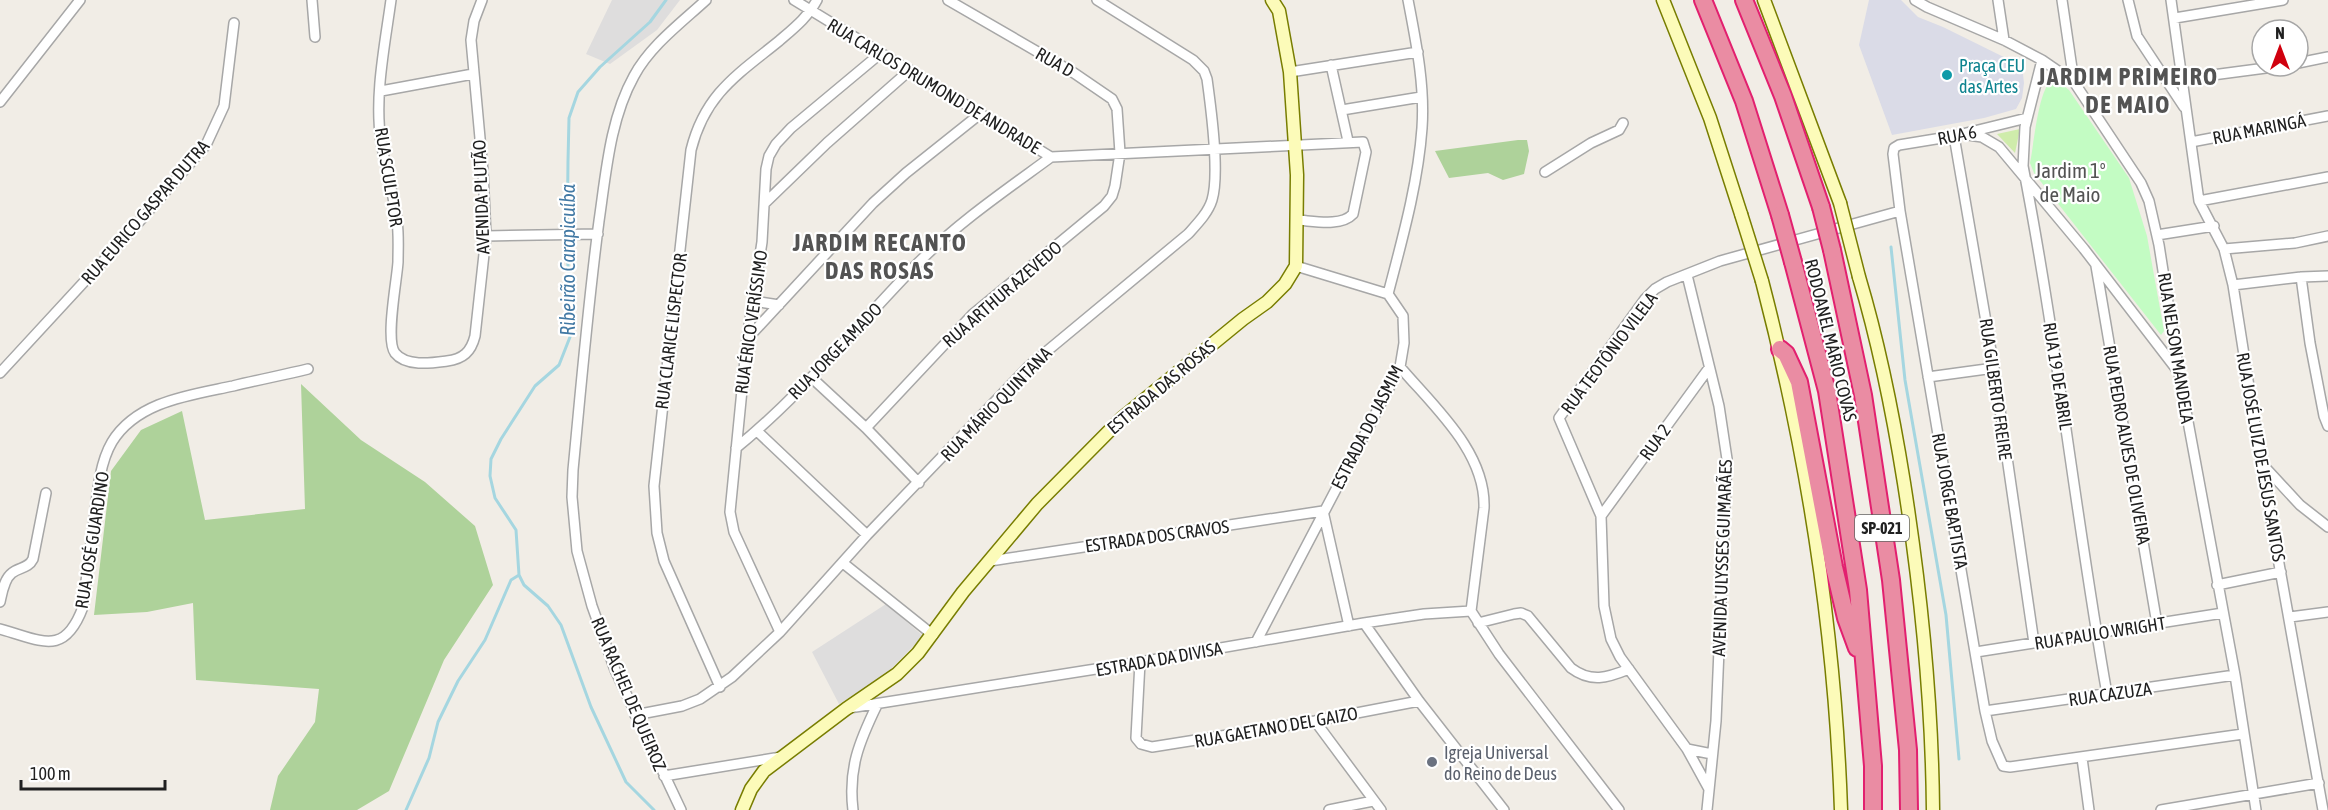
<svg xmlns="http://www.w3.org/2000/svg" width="2328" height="810" viewBox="0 0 2328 810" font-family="'Asap Condensed',sans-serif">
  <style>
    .residential { fill: #dedddd }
    .grass { fill: #cfecab }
    .forest { fill: #aed29a }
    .park { fill: #c3fcc3 }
    .plaza { fill: #dadbe7 }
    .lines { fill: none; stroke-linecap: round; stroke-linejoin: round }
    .stream { stroke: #a5d6e0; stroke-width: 3 }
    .minor-casing { stroke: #a7a7a7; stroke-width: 12 }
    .secondary-casing { stroke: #787d01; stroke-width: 15 }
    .motorway-casing { stroke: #e2206f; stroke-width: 20 }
    .minor { stroke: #fff; stroke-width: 9 }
    .secondary { stroke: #fcfbb9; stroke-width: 12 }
    .motorway { stroke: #ea8ca3; stroke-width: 16 }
    .secondary-bridge-casing { stroke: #787d01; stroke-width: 15; stroke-linecap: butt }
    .motorway-bridge-casing { stroke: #e2206f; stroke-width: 20; stroke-linecap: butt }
    .secondary-bridge { stroke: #fcfbb9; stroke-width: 12 }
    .motorway-bridge { stroke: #ea8ca3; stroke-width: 16 }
    .culture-dot { fill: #0f9aa8; stroke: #fff; stroke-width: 2 }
    .worship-dot { fill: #6b7280; stroke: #fff; stroke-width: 2 }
    .labels { text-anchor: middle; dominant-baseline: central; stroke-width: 4.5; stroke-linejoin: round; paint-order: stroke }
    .shield { fill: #fff; stroke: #636363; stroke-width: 1.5 }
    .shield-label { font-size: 16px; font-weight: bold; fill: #202020 }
    .street-label { font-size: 18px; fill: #202020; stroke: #fff }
    .culture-label { font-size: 18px; fill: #0d838f; stroke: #fff; text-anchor: start }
    .worship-label { font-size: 18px; fill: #5b616d; stroke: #fff; text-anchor: start }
    .water-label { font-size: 20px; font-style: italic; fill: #4279a4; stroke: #fff }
    .quarter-label { font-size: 21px; fill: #535353; stroke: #fff }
    .district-label { font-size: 24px; font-weight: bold; letter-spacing: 1.5px; fill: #535353; stroke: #fff }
  </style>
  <rect width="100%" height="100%" fill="#f1ede6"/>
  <path class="residential" d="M612,0H680L657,30L610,64L586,54Z
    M886,604L923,636L883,677L839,704L812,652Z"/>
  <path class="grass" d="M2020,129L2015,153L1997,134Z"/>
  <path class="forest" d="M1518,140H1527L1529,151L1524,174L1503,180L1488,173L1449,178L1435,151Z
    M301,384L361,440L425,482L475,526L493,585L444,660L389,791L357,810H270L278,776L315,722L319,689L196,680L193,603L147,612L94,615L111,471L141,430L182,411L205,520L305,509Z"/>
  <path class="park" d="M2054,78L2069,90L2129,178L2147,236L2164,331L2161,335L2034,173L2030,163C2034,145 2038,86 2054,78Z"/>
  <path class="plaza" d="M1869,0H1901L1918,17L1943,27L2022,66L2024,83L2022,98L2016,109L1984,118L1892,135L1859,45Z"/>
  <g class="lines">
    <path class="stream" d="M1891,247L1905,380L1946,615L1959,759
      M406,810L429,758L438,722L458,681L485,640L511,580L519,575
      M654,810L626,782L591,707L561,625L548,606L524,585L519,575L516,530L495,498L490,476L491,459L501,439L535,386L559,365L570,337L571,293L567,256L568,161L569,118L578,92L600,67L650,22L666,0"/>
    <defs>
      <path id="minor" d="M312,0L315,37
        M391,0C385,44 374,97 381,141C385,168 394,194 397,221C399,235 398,249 398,262C397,280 385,340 395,353C406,367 432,363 447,361C463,359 471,352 475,336L486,236L483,171L471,40L474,21L482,0
        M794,0L1051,157L1363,142L1366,152L1353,214C1341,227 1314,221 1297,220
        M1915,0L1927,7L2004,40L2042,60L2074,82L2141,183L2149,201L2159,245L2179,373L2235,675L2256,810
        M1998,0L2004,40
        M2062,0L2074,82
        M2128,0L2137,36L2184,107
        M2171,0L2199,201L2224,249L2233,285L2261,463L2323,810
        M2175,18L2283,0
        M2042,60L2025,127L2023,166C2057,341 2076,519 2107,694
        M2298,63L2328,57
        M1331,65L1348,141
        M1290,72L1418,52
        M2182,79L2281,66
        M381,91L473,74
        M0,102L80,0
        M1342,110L1421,97
        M2027,118L1954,136L1899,145L1894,148L1893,154L1900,211L1985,711L1992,741L2003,766L2010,767L2243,734
        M1968,135L1982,137L1999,147L2084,249L2177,370
        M1954,136L1994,368L2034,643
        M2191,142L2328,116
        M1545,172L1591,143L1619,130L1623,123
        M2199,201L2328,177
        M765,203L827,143L910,70
        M2157,235L2214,226
        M486,236L598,234
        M2224,249L2295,243L2328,236
        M2096,266L2157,624
        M1687,275L1719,406L1727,459L1716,721L1707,810
        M2301,277L2310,343L2324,416L2328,426
        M2233,285L2301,277L2328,276
        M1388,294C1402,240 1418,184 1422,128C1425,85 1416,42 1408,0
        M753,301L779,305
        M747,339L873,203L906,173L980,114
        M1400,367C1434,407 1486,452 1484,508L1471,611
        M0,373L131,231L206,145L224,106L234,23
        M1928,377L1994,368
        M812,378L866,428L919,483
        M866,428L972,315L1104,206L1112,196L1115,186L1120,153L1117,109L1112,99L1074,73L948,0
        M757,431L867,535
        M736,448C804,393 858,324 919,262C959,222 1006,190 1051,157
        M2263,465L2300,505L2328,527
        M1601,516L1709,368
        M990,561L1323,511L1349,626
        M843,563L933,635
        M2217,585L2281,572
        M0,602C2,593 4,579 12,573C19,567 28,569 33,559L46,493
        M1471,611L1499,654L1619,810
        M2290,617L2328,612
        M1364,623L1419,701L1504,810
        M1478,623L1514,614L1521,613L1528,616L1571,668C1591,683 1607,678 1629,669
        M0,629C41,640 64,658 83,607C86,579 90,550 94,521C97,496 99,464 112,442C137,401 191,395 233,386C258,380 283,375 308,369
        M780,632L734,532L730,512L747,339L762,242L766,169L769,156L776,144L791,128L881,53
        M1256,642L1400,367L1404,343L1403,316L1388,294L1296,266
        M1976,652L2223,613
        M1140,662L1136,738L1141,744L1152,747L1315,721L1419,701
        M720,687L664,561L657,533L654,486L691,150C705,94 737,75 779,41C794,28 808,17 817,0
        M849,708L1140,662L1364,623L1424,614L1471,611
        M1985,711L2235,675
        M635,715L682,706L700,699L732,677L780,632L867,535L1029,366L1188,234C1197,224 1208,213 1212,200C1220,173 1211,108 1207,79L1204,71L1193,60L1097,0
        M1315,721L1381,810
        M1687,749L1712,754
        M2082,758L2089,810
        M664,776L781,757
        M1709,789L1687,749L1620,657L1611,639L1604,606L1601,516L1559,418L1645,299L1655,289L1667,282L1720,261L1900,211
        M681,810L615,670L592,606L577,551L572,497L573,470C581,387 588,304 599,221C606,173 610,119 634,76C650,46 681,23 706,0
        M853,810C848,769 859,742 877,705
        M1329,810L1373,801
        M2161,810L2319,783"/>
      <path id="secondary" d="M1663,0L1710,118L1741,214
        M1764,0L1840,203
        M1859,277C1879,344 1893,414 1904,483C1921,591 1932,700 1933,810
        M1762,281C1807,454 1835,631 1841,810
        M742,810L751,789L764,771L846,709L897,674L918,653L963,592L1037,504L1122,418L1243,319L1267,302L1285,284L1296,266L1297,175L1290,72L1279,11L1272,0"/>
      <path id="motorway" d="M1703,0L1744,101L1780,215
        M1744,0L1783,96L1821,207
        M1832,250L1863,395L1891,580L1908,750L1909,810
        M1793,262L1827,391L1858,590L1873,766V810
        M1780,349L1786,354L1799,382L1834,567L1846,618L1857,648"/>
    </defs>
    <use href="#minor" class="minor-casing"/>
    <use href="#secondary" class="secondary-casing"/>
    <use href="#motorway" class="motorway-casing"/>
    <use href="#minor" class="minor"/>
    <use href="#secondary" class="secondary"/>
    <use href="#motorway" class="motorway"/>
    <defs>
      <path id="secondary-bridge" d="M1840,203L1859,277
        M1741,214L1762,281"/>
      <path id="motorway-bridge" d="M1821,207L1832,250
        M1780,215L1793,262"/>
    </defs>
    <use href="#secondary-bridge" class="secondary-bridge-casing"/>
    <use href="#motorway-bridge" class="motorway-bridge-casing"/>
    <use href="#secondary-bridge" class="secondary-bridge"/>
    <use href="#motorway-bridge" class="motorway-bridge"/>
  </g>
  <circle class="culture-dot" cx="1947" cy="75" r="6"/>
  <circle class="worship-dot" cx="1432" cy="762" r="6"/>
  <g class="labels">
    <rect class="shield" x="1855" y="515" width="54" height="26" rx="4.5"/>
    <g class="shield-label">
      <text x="1882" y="528">SP-021</text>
    </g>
    <g class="street-label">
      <text transform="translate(1055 62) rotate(30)">RUA D</text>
      <text transform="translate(934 86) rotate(31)">RUA CARLOS DRUMOND DE ANDRADE</text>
      <text transform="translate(2259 129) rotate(-11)">RUA MARINGÁ</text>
      <text transform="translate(1957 135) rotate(-11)">RUA 6</text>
      <text transform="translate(389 177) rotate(81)">RUA SCULPTOR</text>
      <text transform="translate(481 197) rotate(-92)">AVENIDA PLUTÃO</text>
      <text transform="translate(145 212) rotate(-49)">RUA EURICO GASPAR DUTRA</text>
      <text transform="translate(1002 294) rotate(-41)">RUA ARTHUR AZEVEDO</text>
      <text transform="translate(751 322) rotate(-82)">RUA ÉRICO VERÍSSIMO</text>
      <text transform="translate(671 331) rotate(-83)">RUA CLARICE LISPECTOR</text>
      <text transform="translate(1831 340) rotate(76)">RODOANEL MÁRIO COVAS</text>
      <text transform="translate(2176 348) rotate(81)">RUA NELSON MANDELA</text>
      <text transform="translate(835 351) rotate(-46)">RUA JORGE AMADO</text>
      <text transform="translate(1609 353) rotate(-53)">RUA TEOTÔNIO VILELA</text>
      <text transform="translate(2058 376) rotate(81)">RUA 19 DE ABRIL</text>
      <text transform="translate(1161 387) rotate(-40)">ESTRADA DAS ROSAS</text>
      <text transform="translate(1996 389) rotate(82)">RUA GILBERTO FREIRE</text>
      <text transform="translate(996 404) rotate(-46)">RUA MÁRIO QUINTANA</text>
      <text transform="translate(1367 427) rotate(-63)">ESTRADA DO JASMIM</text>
      <text transform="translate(1655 442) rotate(-54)">RUA 2</text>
      <text transform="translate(2127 445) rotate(80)">RUA PEDRO ALVES DE OLIVEIRA</text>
      <text transform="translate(2261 457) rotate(80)">RUA JOSÉ LUIZ DE JESUS SANTOS</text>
      <text transform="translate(1950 501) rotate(80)">RUA JORGE BAPTISTA</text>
      <text transform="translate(1157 536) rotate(-8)">ESTRADA DOS CRAVOS</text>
      <text transform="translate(92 540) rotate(-81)">RUA JOSÉ GUARDINO</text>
      <text transform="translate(1722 558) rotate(-88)">AVENIDA ULYSSES GUIMARÃES</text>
      <text transform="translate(2100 633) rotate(-9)">RUA PAULO WRIGHT</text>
      <text transform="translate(1159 659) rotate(-10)">ESTRADA DA DIVISA</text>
      <text transform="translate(629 694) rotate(67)">RUA RACHEL DE QUEIROZ</text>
      <text transform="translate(2110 694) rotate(-8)">RUA CAZUZA</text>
      <text transform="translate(1276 727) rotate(-10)">RUA GAETANO DEL GAIZO</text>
    </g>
    <g class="culture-label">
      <text x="1959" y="65">Praça CEU<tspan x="1959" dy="21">das Artes</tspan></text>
    </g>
    <g class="worship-label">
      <text x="1444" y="752">Igreja Universal<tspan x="1444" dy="21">do Reino de Deus</tspan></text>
    </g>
    <g class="water-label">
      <text transform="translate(567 260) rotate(-90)">Ribeirão Carapicuíba</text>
    </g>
    <g class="quarter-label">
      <text x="2070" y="170">Jardim 1º<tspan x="2070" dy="24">de Maio</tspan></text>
    </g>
    <g class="district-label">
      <text x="2128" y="76">JARDIM PRIMEIRO<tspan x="2128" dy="28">DE MAIO</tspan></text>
      <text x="880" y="242">JARDIM RECANTO<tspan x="880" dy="28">DAS ROSAS</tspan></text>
    </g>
  </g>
  <g transform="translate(2280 48)"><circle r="28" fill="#ffffff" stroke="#a6a6a6" stroke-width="1.5"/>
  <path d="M0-4.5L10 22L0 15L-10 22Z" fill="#d0000e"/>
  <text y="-9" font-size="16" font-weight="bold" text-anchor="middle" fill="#202020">N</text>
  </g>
  <path d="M21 780v9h144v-9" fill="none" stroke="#202020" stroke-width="3"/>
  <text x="30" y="780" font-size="18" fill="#202020" stroke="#ffffff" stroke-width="4.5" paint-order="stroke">100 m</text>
</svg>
